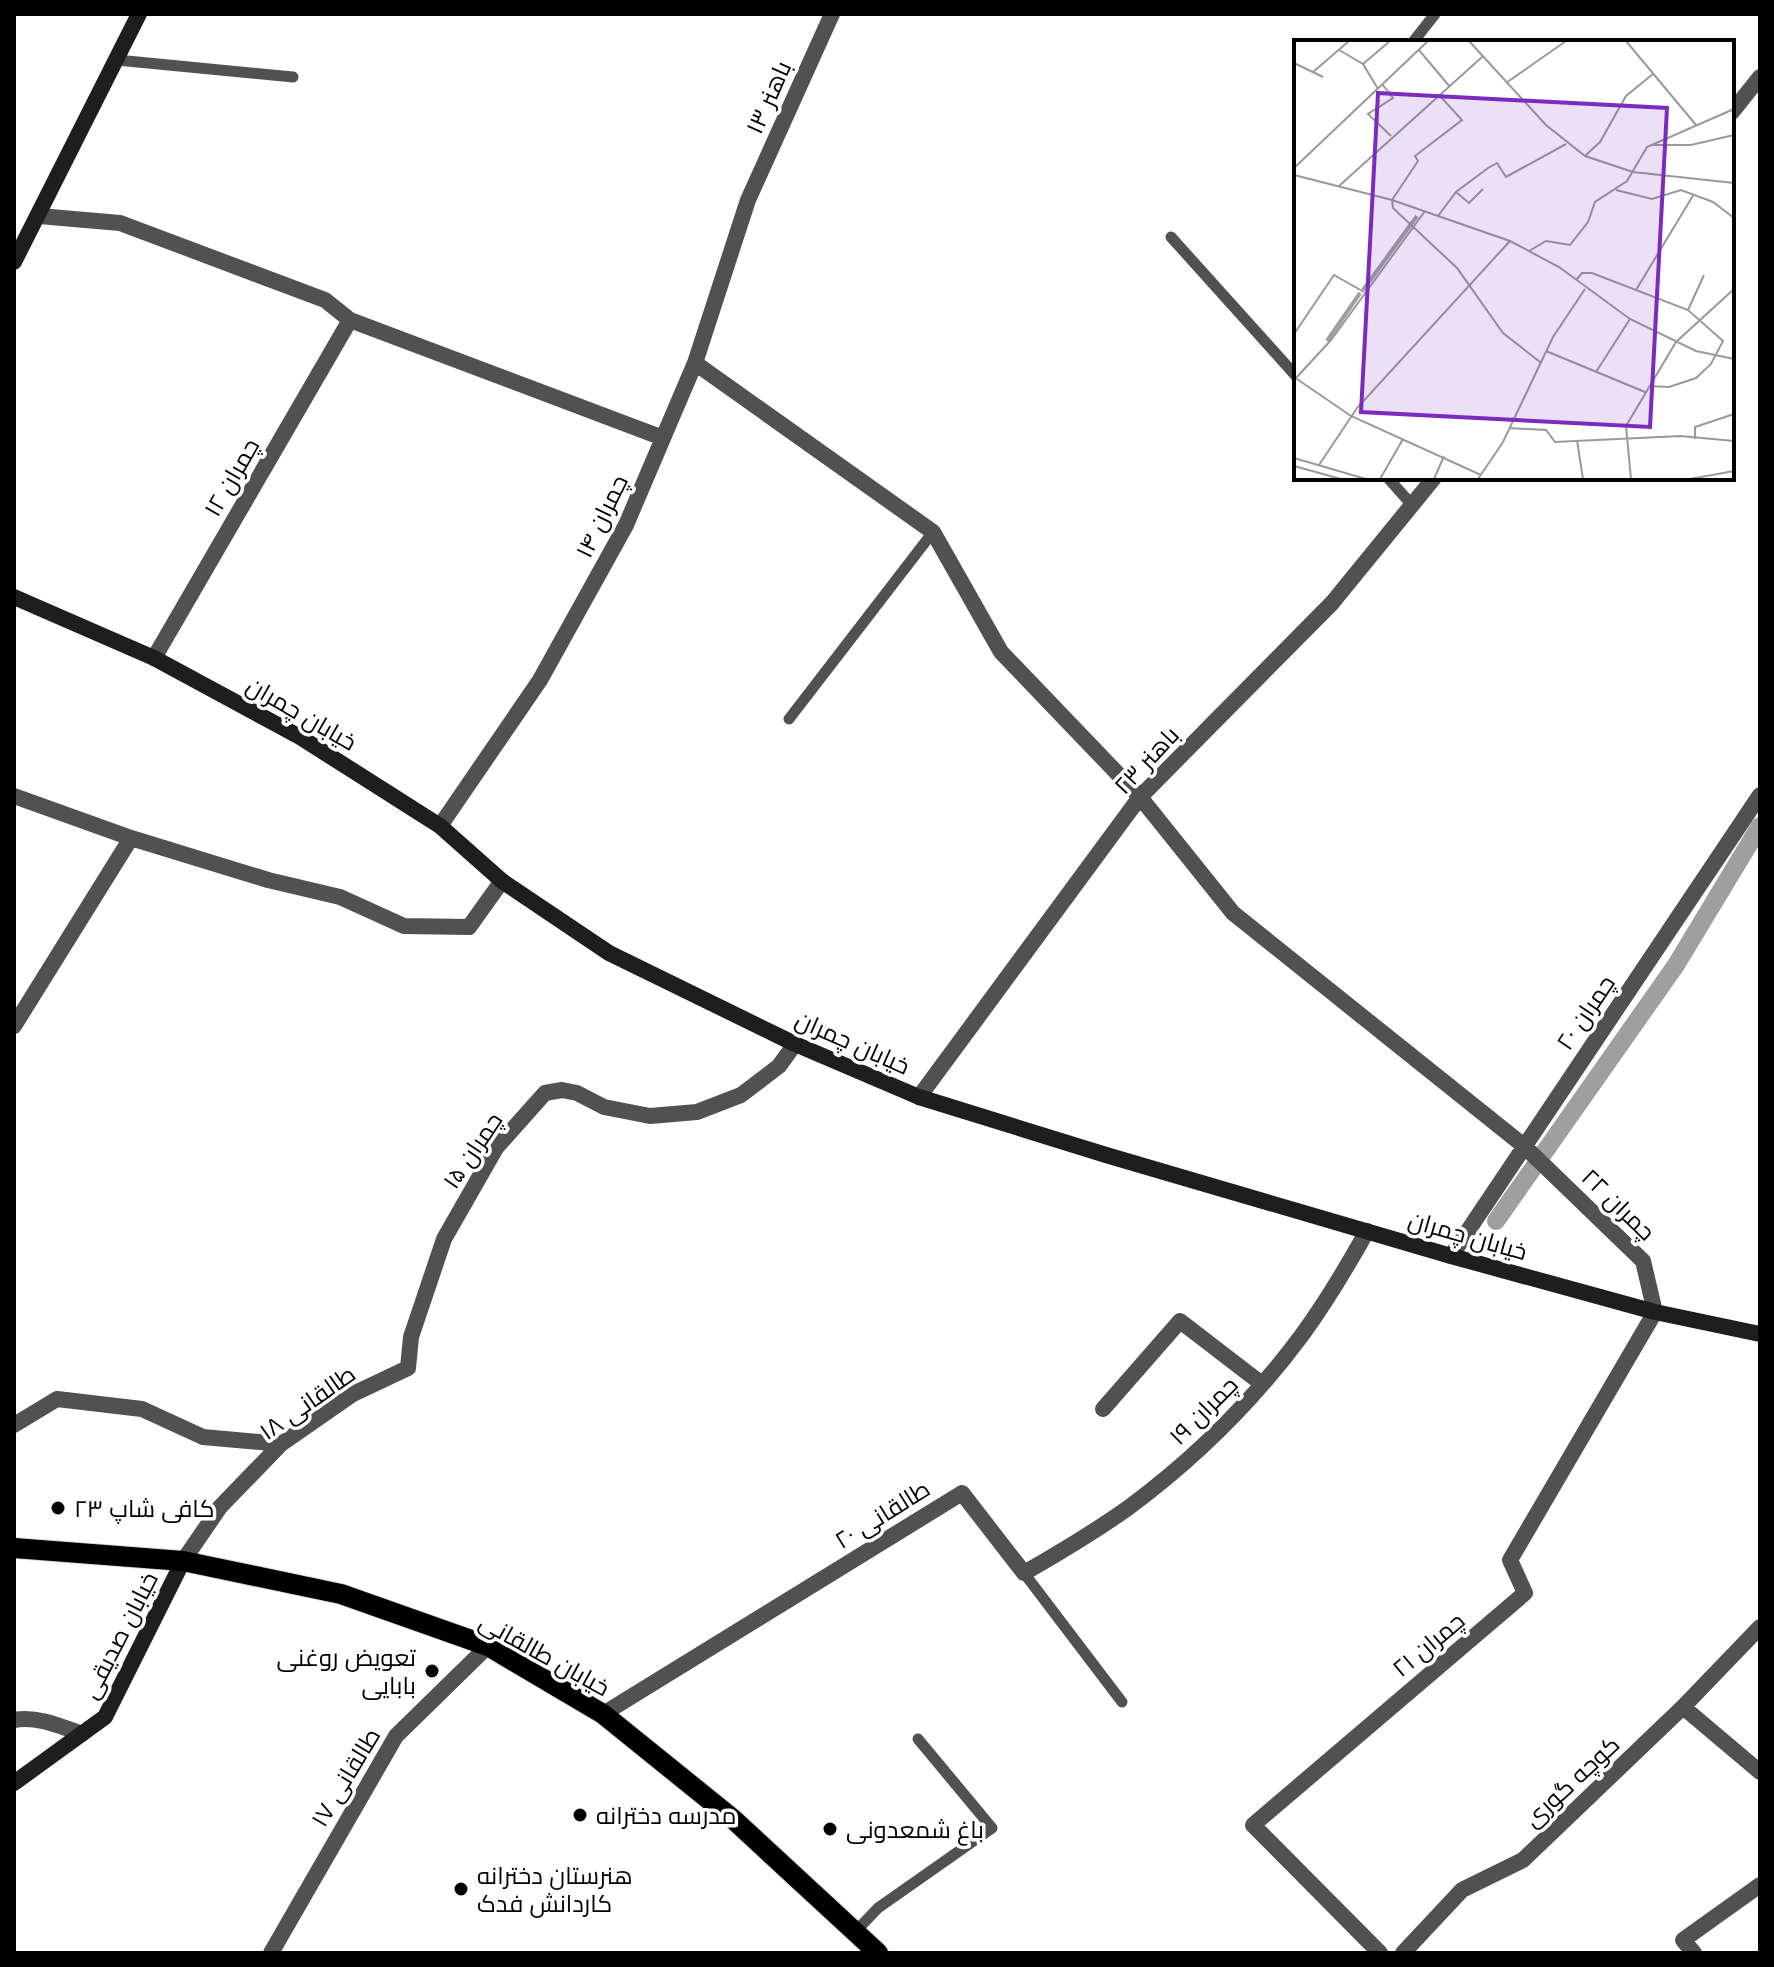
<svg xmlns="http://www.w3.org/2000/svg" width="1774" height="1967" viewBox="0 0 1774 1967" font-family="Mulish,Cairo,sans-serif">
  <style>
    .lines { fill: none; stroke-linecap: round; stroke-linejoin: round }
    .canal { stroke: #9f9f9f; stroke-width: 18 }
    .primary-casing { stroke: #dbdbdb; stroke-width: 22 }
    .lane { stroke: #515151; stroke-width: 11 }
    .street { stroke: #515151; stroke-width: 16 }
    .secondary { stroke: #1e1e1e; stroke-width: 16 }
    .primary { stroke: #000; stroke-width: 20 }
    .poi-dot { fill: #000; stroke: #fff; stroke-width: 3 }
    .labels { text-anchor: middle; dominant-baseline: central; stroke-width: 7; stroke-linejoin: round; paint-order: stroke }
    .street-label { font-size: 24px; fill: #000; stroke: #fff }
    .poi-label { font-size: 24px; fill: #000; stroke: #fff; text-anchor: start }
    .inset-river { fill: none; stroke: #9f9f9f; stroke-width: 4 }
    .inset-road { fill: none; stroke: #999; stroke-width: 2 }
    .view { fill: #7b2cbf; fill-opacity: 0.15; stroke: #7b2cbf; stroke-width: 4 }
    .inset-edge { fill: none; stroke: #000; stroke-width: 4 }
  </style>
  <rect width="100%" height="100%" fill="#fff"/>
  <g class="lines">
    <path class="canal" d="M1496,1221L1676,965L1760,826"/>
    <defs>
      <path id="primary" d="M14,1548L183,1561L341,1594L488,1646L603,1714L733,1819L878,1953"/>
    </defs>
    <use href="#primary" class="primary-casing"/>
    <path class="lane" d="M1413,42L1435,14
      M117,60L293,77
      M1171,237L1296,376
      M1388,478L1412,505
      M789,719L933,532
      M1024,1573L1122,1702
      M856,1931L878,1908L992,1828L918,1739"/>
    <path class="street" d="M1732,112L1760,77
      M39,216L120,223L325,300L350,320L663,438
      M695,363L933,532L1001,652L1140,797L1233,913L1524,1146L1643,1261L1655,1312L1510,1560L1525,1593L1253,1825L1380,1953
      M154,658L350,320
      M14,796L131,838L268,880L340,897L404,926L469,927L502,881
      M440,826L540,680L626,525L695,363L748,200L832,14
      M14,1026L131,838
      M919,1097L1140,797L1332,603L1434,478
      M1451,1256L1760,795
      M1103,1409L1180,1321L1262,1384
      M14,1425L57,1399L142,1409L203,1437L281,1444
      M183,1561L220,1507L281,1444L353,1394L408,1368L411,1337L444,1239L496,1148L545,1093L562,1090L577,1093L604,1107L650,1116L697,1112L741,1095L779,1066L795,1044
      M1683,1707L1760,1772
      M603,1714L962,1493L1024,1573C1059,1553 1094,1532 1128,1508C1193,1460 1253,1401 1302,1335C1326,1302 1347,1267 1367,1231
      M14,1720C38,1716 60,1726 82,1734
      M271,1953L396,1736L488,1646
      M1403,1953L1462,1890L1523,1860L1683,1707L1760,1627
      M1694,1953L1683,1940L1760,1885"/>
    <path class="secondary" d="M14,262L139,14
      M14,597L154,658L300,737L440,826L502,881L609,953L795,1044L919,1097L1106,1155L1451,1256L1655,1312L1760,1334
      M14,1783L105,1717L183,1561"/>
    <use href="#primary" class="primary"/>
  </g>
  <g class="poi-dot">
    <circle cx="58" cy="1508" r="8"/>
    <circle cx="432" cy="1671" r="8"/>
    <circle cx="580" cy="1815" r="8"/>
    <circle cx="830" cy="1829" r="8"/>
    <circle cx="461" cy="1889" r="8"/>
  </g>
  <g class="labels">
    <g class="street-label">
      <text transform="translate(768 97) rotate(-66)">باهنر ۱۳</text>
      <text transform="translate(231 477) rotate(-60)">چمران ۱۲</text>
      <text transform="translate(601 516) rotate(-64)">چمران ۱۴</text>
      <text transform="translate(302 713) rotate(30)">خیابان چمران</text>
      <text transform="translate(1146 760) rotate(-47)">باهنر ۲۳</text>
      <text transform="translate(1585 1012) rotate(-56)">چمران ۲۰</text>
      <text transform="translate(853 1042) rotate(24)">خیابان چمران</text>
      <text transform="translate(472 1150) rotate(-56)">چمران ۱۵</text>
      <text transform="translate(1619 1204) rotate(44)">چمران ۲۲</text>
      <text transform="translate(1468 1235) rotate(16)">خیابان چمران</text>
      <text transform="translate(307 1402) rotate(-35)">طالقانی ۱۸</text>
      <text transform="translate(1203 1410) rotate(-45)">چمران ۱۹</text>
      <text transform="translate(882 1514) rotate(-32)">طالقانی ۲۰</text>
      <text transform="translate(119 1635) rotate(-63)">خیابان صدیقی</text>
      <text transform="translate(1428 1644) rotate(-40)">چمران ۲۱</text>
      <text transform="translate(545 1654) rotate(29)">خیابان طالقانی</text>
      <text transform="translate(345 1777) rotate(-59)">طالقانی ۱۷</text>
      <text transform="translate(1571 1781) rotate(-43)">کوچه گوری</text>
    </g>
    <g class="poi-label">
      <text x="74" y="1508">کافی شاپ ۲۳</text>
      <text x="416" y="1657" text-anchor="end">تعویض روغنی<tspan x="416" dy="28">بابایی</tspan></text>
      <text x="596" y="1815">مدرسه دخترانه</text>
      <text x="846" y="1829">باغ شمعدونی</text>
      <text x="477" y="1875">هنرستان دخترانه<tspan x="477" dy="28">کاردانش فدک</tspan></text>
    </g>
  </g>
  <g transform="translate(1294 40)">
    <rect width="440" height="440" fill="#fff"/>
    <path class="inset-river" d="M69,250L123,176M33,301L66,253"/>
    <path class="inset-road" d="M175,1L252,85L291,116L339,132L440,143M332,1L402,85M45,10L69,24L84,49M125,10L156,47M0,23L29,37M69,24L96,1M19,32L55,1M212,43L272,1M88,44L99,58L74,74L97,96M146,56L168,80L121,116L124,121L98,160L99,168L163,228L209,293L246,322M357,105H397L440,95M291,116L306,102L332,56L359,34M0,128L134,1M0,135L98,160L216,201L265,227L336,279L402,311L440,319M45,146L188,17M322,150L358,159L387,150L419,162L440,178M162,152L175,163L189,149M144,176L162,152L194,128L203,123L212,137L272,104M235,211L252,201L276,205L294,182L301,162L333,141L353,107L440,69M282,240L288,233H298L394,270L429,301L417,324L402,338L375,347L355,346M342,250L400,154M394,270L410,235M0,294L40,235L70,252M252,311L351,352M302,332L336,279M0,337L57,376L187,435M2,338L37,300L131,171M215,388L252,390L261,402L387,396L440,401M401,399V387L440,374M283,400L289,439M0,418L72,439M25,425L63,368L216,201M0,426L47,439M86,439L109,399M140,439L150,416M184,439L209,402L259,297L291,249M337,439L332,386L382,302L440,249M396,439L440,431"/>
    <path class="view" d="M84,53L373,68L356,387L67,372Z"/>
    <rect width="440" height="440" class="inset-edge"/>
  </g>
  <rect width="1774" height="1967" fill="none" stroke="#000000" stroke-width="32"/>
</svg>
